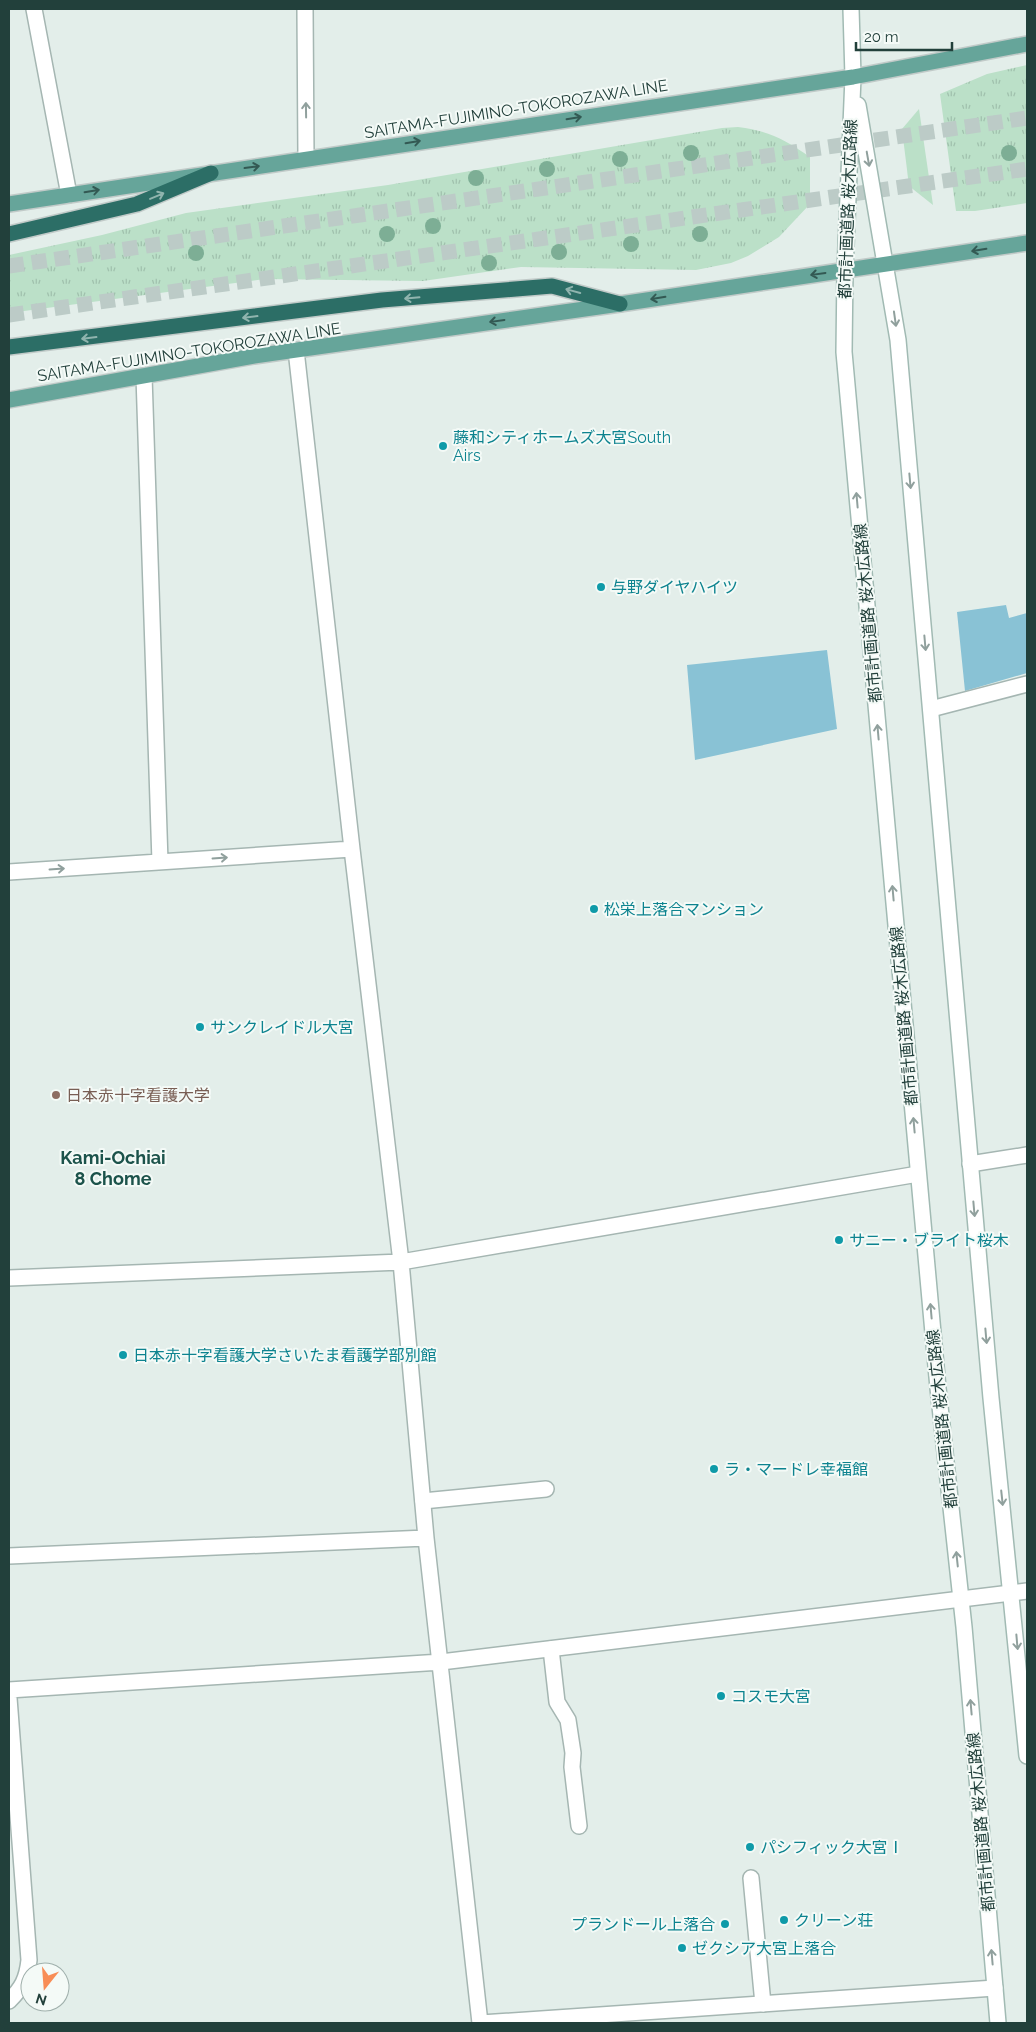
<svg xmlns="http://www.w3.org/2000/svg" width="1036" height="2032" viewBox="0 0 1036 2032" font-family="Raleway,'Noto Sans JP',sans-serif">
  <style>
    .green { fill: #bbe0c8 }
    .park { fill: url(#park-tufts) }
    .water { fill: #89c2d5 }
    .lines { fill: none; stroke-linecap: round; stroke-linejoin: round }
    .highway-tunnel { stroke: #bccbc7; stroke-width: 15; stroke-dasharray: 15 8; stroke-linecap: butt }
    .lane-casing { stroke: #a5b6b2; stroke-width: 18 }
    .street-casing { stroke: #a5b6b2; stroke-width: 18 }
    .secondary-casing { stroke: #a1bab3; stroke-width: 18 }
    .primary-casing { stroke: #c1cac8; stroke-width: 18 }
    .highway-casing { stroke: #c1cac8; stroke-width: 18 }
    .lane { stroke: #fff; stroke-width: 15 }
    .street { stroke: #fff; stroke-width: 15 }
    .secondary { stroke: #fff; stroke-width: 15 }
    .primary { stroke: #66a59a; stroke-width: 15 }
    .highway { stroke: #2c6e66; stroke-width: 15 }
    .tree { fill: #7dae95 }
    .oneway { stroke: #90a09d }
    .oneway2 { stroke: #335953 }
    .oneway3 { stroke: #90b4ae }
    .culture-dot { fill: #0f9aa8; stroke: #f4faf7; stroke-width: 2 }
    .education-dot { fill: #8d6e63; stroke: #f4faf7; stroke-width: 2 }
    .labels { text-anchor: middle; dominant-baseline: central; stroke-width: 4; stroke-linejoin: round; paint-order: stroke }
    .street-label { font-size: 16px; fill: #22403b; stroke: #f4faf7 }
    .culture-label { font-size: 16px; fill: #0d838f; stroke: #f4faf7; text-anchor: start }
    .education-label { font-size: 16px; fill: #785e54; stroke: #f4faf7; text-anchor: start }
    .neighbourhood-label { font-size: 18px; font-weight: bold; fill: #1c534b; stroke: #f4faf7 }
  </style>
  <defs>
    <pattern id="park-tufts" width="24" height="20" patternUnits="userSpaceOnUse" patternTransform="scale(1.25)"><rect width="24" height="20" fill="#bbe0c8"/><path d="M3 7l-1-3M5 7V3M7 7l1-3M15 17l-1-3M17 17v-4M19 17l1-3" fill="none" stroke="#a0c1ad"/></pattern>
  </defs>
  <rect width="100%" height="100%" fill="#e3eeea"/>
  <path class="green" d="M919,109L933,205L909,186L902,129Z"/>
  <path class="park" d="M1027,65V203L975,211H956L940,94L987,74Z
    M738,127C769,131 784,139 810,157V204L779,237L748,256L731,263L696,270L521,267L423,281L265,279L9,313V255L102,235L186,213L388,185L722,128Z"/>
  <path class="water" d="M1006,605L1009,618L1027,613V673L965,691L957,612Z
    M827,650L837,729L695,760L687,665Z"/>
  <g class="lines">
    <path class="highway-tunnel" d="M9,266L1027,118
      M9,315L1027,169"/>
    <defs>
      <path id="lane" d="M423,1501L546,1489
        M551,1649L557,1702L568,1720L573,1753L572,1767L579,1826
        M751,1878L763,2004"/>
      <path id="street" d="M34,9L69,195
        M305,9L306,158
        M296,350L352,849L401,1262L426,1538L480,2023
        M144,376L160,862
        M931,709L1027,684
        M9,872L352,849
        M970,1164L1027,1155
        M9,1278L401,1262L918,1174
        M9,1556L426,1538
        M9,1690L441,1662L1027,1591
        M9,1698L29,1960C27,1979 22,1988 9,2001
        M481,2023L995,1988"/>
      <path id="secondary" d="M851,9L853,77L845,270L844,352L938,1388L964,1627L998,2023
        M858,105L898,340L991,1398L1027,1756"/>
      <path id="primary" d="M9,204L853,77L1027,44
        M9,400L254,356L620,304L1027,243"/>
      <path id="highway" d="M9,234L137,204L211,173
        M9,347L382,300L552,286L620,304"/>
    </defs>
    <use href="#lane" class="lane-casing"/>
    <use href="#street" class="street-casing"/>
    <use href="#secondary" class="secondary-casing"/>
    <use href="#primary" class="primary-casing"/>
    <use href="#highway" class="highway-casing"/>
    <use href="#lane" class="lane"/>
    <use href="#street" class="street"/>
    <use href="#secondary" class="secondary"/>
    <use href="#primary" class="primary"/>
    <use href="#highway" class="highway"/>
  </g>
  <g class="tree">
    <circle cx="691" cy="153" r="8"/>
    <circle cx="1009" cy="153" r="8"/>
    <circle cx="620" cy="159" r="8"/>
    <circle cx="547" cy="169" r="8"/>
    <circle cx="476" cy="178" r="8"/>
    <circle cx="433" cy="226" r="8"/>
    <circle cx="387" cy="234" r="8"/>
    <circle cx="700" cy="234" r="8"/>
    <circle cx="631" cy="244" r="8"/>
    <circle cx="559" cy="252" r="8"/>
    <circle cx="196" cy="253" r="8"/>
    <circle cx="489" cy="263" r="8"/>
  </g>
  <defs><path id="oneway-shaft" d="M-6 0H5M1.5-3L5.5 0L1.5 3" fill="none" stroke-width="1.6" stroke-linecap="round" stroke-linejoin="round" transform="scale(1.25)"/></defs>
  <g class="oneway">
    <use href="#oneway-shaft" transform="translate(306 110) rotate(-91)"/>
    <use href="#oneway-shaft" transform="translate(868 159) rotate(80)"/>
    <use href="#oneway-shaft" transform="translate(895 319) rotate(82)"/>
    <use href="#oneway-shaft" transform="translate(910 481) rotate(85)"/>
    <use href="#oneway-shaft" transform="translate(857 500) rotate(-95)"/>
    <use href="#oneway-shaft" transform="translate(925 643) rotate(85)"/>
    <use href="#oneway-shaft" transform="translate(878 732) rotate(-95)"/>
    <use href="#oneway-shaft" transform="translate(220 858) rotate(-4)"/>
    <use href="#oneway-shaft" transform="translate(57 869) rotate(-4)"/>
    <use href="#oneway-shaft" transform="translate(893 893) rotate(-95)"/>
    <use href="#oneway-shaft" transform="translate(914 1125) rotate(-95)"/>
    <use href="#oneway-shaft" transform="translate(974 1209) rotate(85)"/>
    <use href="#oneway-shaft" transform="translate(931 1311) rotate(-95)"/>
    <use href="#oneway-shaft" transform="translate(986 1336) rotate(85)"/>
    <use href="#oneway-shaft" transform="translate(1002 1498) rotate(84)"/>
    <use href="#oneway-shaft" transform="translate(957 1559) rotate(-96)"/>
    <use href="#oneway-shaft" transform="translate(1017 1642) rotate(85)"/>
    <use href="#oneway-shaft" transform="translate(971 1707) rotate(-95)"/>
    <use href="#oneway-shaft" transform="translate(992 1957) rotate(-95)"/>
  </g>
  <g class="oneway2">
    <use href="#oneway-shaft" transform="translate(574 118) rotate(-9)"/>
    <use href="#oneway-shaft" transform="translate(413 142) rotate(-9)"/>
    <use href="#oneway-shaft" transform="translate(252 167) rotate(-8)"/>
    <use href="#oneway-shaft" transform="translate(92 191) rotate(-9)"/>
    <use href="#oneway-shaft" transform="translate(979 250) rotate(171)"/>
    <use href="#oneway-shaft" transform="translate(818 274) rotate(172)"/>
    <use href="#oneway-shaft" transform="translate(658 298) rotate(171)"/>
    <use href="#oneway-shaft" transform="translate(497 321) rotate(172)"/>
  </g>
  <g class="oneway3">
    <use href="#oneway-shaft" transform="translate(157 196) rotate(-23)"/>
    <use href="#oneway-shaft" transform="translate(573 291) rotate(-165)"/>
    <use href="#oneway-shaft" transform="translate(412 298) rotate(175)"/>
    <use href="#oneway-shaft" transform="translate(250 317) rotate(173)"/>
    <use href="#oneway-shaft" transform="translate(89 338) rotate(173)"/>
  </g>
  <g class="culture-dot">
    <circle cx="443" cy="446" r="5"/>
    <circle cx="601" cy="587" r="5"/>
    <circle cx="594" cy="909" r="5"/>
    <circle cx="200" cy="1027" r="5"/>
    <circle cx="839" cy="1240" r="5"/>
    <circle cx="123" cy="1355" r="5"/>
    <circle cx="714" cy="1469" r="5"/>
    <circle cx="721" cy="1696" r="5"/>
    <circle cx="750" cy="1847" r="5"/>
    <circle cx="784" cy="1920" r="5"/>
    <circle cx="725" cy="1924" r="5"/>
    <circle cx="682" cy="1948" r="5"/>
  </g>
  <circle class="education-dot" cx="56" cy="1095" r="5"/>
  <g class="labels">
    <g class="street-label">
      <text transform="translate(516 109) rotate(-9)">SAITAMA-FUJIMINO-TOKOROZAWA LINE</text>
      <text transform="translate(848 209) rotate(-88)">都市計画道路 桜木広路線</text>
      <text transform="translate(189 352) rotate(-9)">SAITAMA-FUJIMINO-TOKOROZAWA LINE</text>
      <text transform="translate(868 613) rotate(-95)">都市計画道路 桜木広路線</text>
      <text transform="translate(904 1016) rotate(-95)">都市計画道路 桜木広路線</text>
      <text transform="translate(942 1419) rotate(-96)">都市計画道路 桜木広路線</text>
      <text transform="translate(981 1822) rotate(-95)">都市計画道路 桜木広路線</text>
    </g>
    <g class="culture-label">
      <text x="453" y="437">藤和シティホームズ大宮South<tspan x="453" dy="18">Airs</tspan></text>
      <text x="611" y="587">与野ダイヤハイツ</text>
      <text x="604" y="909">松栄上落合マンション</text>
      <text x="210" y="1027">サンクレイドル大宮</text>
      <text x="849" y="1240">サニー・ブライト桜木</text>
      <text x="133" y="1355">日本赤十字看護大学さいたま看護学部別館</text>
      <text x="724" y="1469">ラ・マードレ幸福館</text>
      <text x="731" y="1696">コスモ大宮</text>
      <text x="760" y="1847">パシフィック大宮Ⅰ</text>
      <text x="794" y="1920">クリーン荘</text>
      <text x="715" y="1924" text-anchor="end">プランドール上落合</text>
      <text x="692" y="1948">ゼクシア大宮上落合</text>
    </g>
    <g class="education-label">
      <text x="66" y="1095">日本赤十字看護大学</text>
    </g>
    <g class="neighbourhood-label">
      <text x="113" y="1157">Kami-Ochiai<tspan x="113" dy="21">8 Chome</tspan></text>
    </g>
  </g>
  <rect width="1036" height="2032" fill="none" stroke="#22403b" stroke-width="20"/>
  <g transform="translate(45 1987) rotate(197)"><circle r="24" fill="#f4faf7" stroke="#a0b0ac"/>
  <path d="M0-4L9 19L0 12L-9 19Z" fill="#f88d57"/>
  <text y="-8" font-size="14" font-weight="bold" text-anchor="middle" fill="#22403b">N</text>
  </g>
  <path d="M856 42v8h96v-8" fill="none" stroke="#22403b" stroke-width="2.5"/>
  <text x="864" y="42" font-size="15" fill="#22403b" stroke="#f4faf7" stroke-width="4" paint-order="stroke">20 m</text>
</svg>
